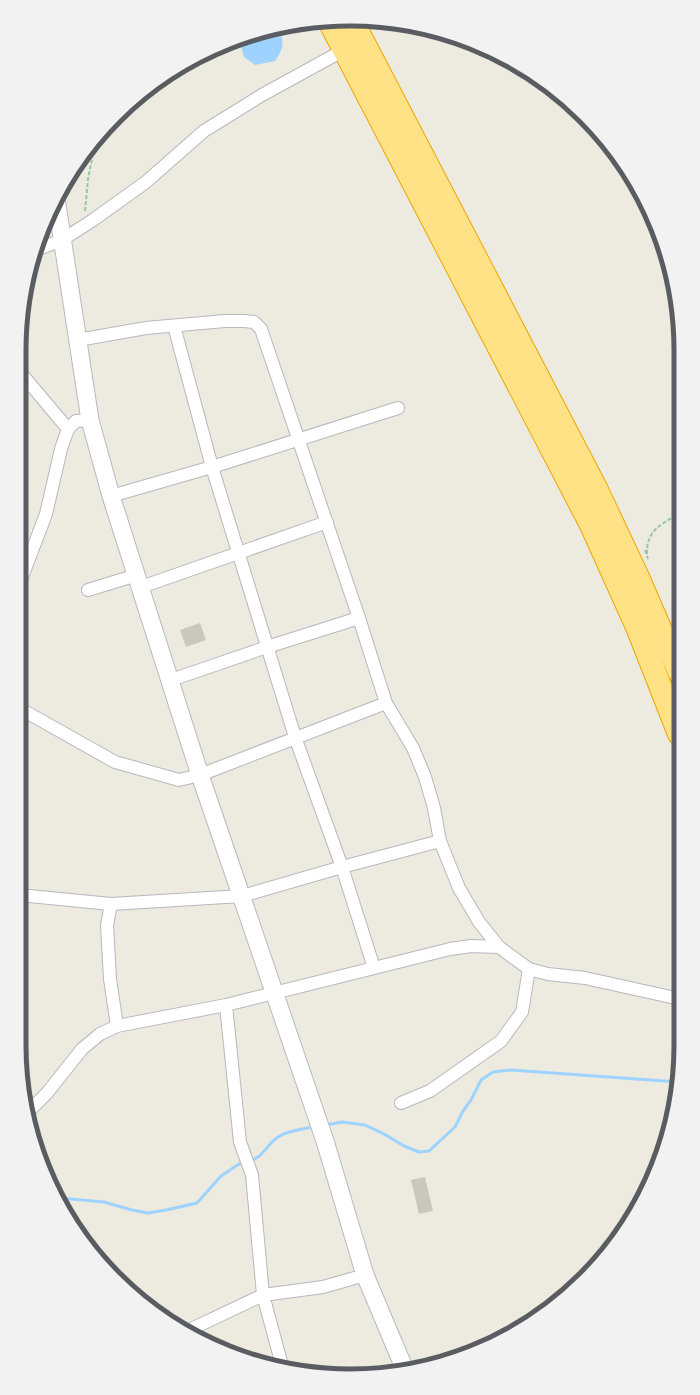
<svg xmlns="http://www.w3.org/2000/svg" width="700" height="1395" viewBox="0 0 700 1395" font-family="Arial,sans-serif">
  <style>
    .water { fill: #9ed3ff }
    .lines { fill: none; stroke-linecap: round; stroke-linejoin: round }
    .stream { stroke: #9ed3ff; stroke-width: 3 }
    .building { fill: #cac7bf }
    .street-casing { stroke: #b6b8be; stroke-width: 14 }
    .secondary-casing { stroke: #b6bac0; stroke-width: 19 }
    .highway-casing { stroke: #eda700; stroke-width: 24 }
    .path { stroke: #93c8a2; stroke-width: 2; stroke-dasharray: 4 2; stroke-linecap: butt }
    .street { stroke: #fff; stroke-width: 12 }
    .secondary { stroke: #fff; stroke-width: 17 }
    .highway { stroke: #ffe285; stroke-width: 22 }
    .rim { fill: none; stroke: #595d62; stroke-width: 5 }
  </style>
  <rect width="100%" height="100%" fill="#edeae0"/>
  <path class="water" d="M277,29C286,40 283,50 275,61L255,65L244,57L239,39Z"/>
  <g class="lines">
    <path class="stream" d="M326,1125L342,1122L365,1125L384,1134L404,1146L419,1152L429,1151L455,1127L463,1111L471,1100L481,1080L493,1072L511,1070L678,1082
      M249,1161C263,1158 267,1144 278,1137C285,1132 305,1128 315,1127
      M62,1199H71L104,1202L132,1210L148,1213L166,1210L197,1203L221,1176L239,1164L244,1162"/>
  </g>
  <path class="building" d="M200,623L206,640L186,647L180,630Z
    M425,1177L433,1211L419,1214L411,1180Z"/>
  <g class="lines">
    <defs>
      <path id="street" d="M36,250L62,240L93,220L146,182L204,131L262,95L344,50
        M174,326L212,467L295,737L342,867L374,968
        M78,340L146,328L225,321H244L254,322L261,329L359,618L386,703L413,748L425,777L434,808L440,841L459,888L479,922L499,947L529,969L548,974L585,978L680,999
        M20,372L68,429
        M111,496L212,467L398,408
        M19,585L46,514L61,449L68,429L76,421L90,420
        M141,587L327,522
        M88,590L137,575
        M171,680L267,647L359,618
        M19,708L115,762L179,780L200,775L386,703
        M19,895L111,904L242,896L342,867L440,841
        M226,1005L240,1142L252,1175L263,1295L283,1369
        M117,1026L226,1005L450,949L471,946L499,947
        M401,1103L430,1091L501,1041L522,1012L529,969
        M30,1110L47,1093L82,1049L100,1034L117,1026L110,979L107,925L111,904
        M185,1332L263,1295L323,1287L365,1275"/>
      <path id="secondary" d="M56,198L90,420L111,496L200,775L325,1141L365,1275L405,1370"/>
      <path id="highway" d="M352,20L596,488L638,577L679,672
        M329,21L591,525L637,627L679,734"/>
    </defs>
    <use href="#street" class="street-casing"/>
    <use href="#secondary" class="secondary-casing"/>
    <use href="#highway" class="highway-casing"/>
    <path class="path" d="M85,211L88,179L96,139
      M645,550L648,559
      M647,554C646,532 660,524 679,514"/>
    <use href="#street" class="street"/>
    <use href="#secondary" class="secondary"/>
    <use href="#highway" class="highway"/>
  </g>
  <path d="M0 0H700V1395H0ZM350 26H350A324 324 0 0 1 674 350V1045A324 324 0 0 1 350 1369H350A324 324 0 0 1 26 1045V350A324 324 0 0 1 350 26Z" fill="#f2f2f2" fill-rule="evenodd"/>
  <path class="rim" d="M350 26H350A324 324 0 0 1 674 350V1045A324 324 0 0 1 350 1369H350A324 324 0 0 1 26 1045V350A324 324 0 0 1 350 26Z"/>
</svg>
